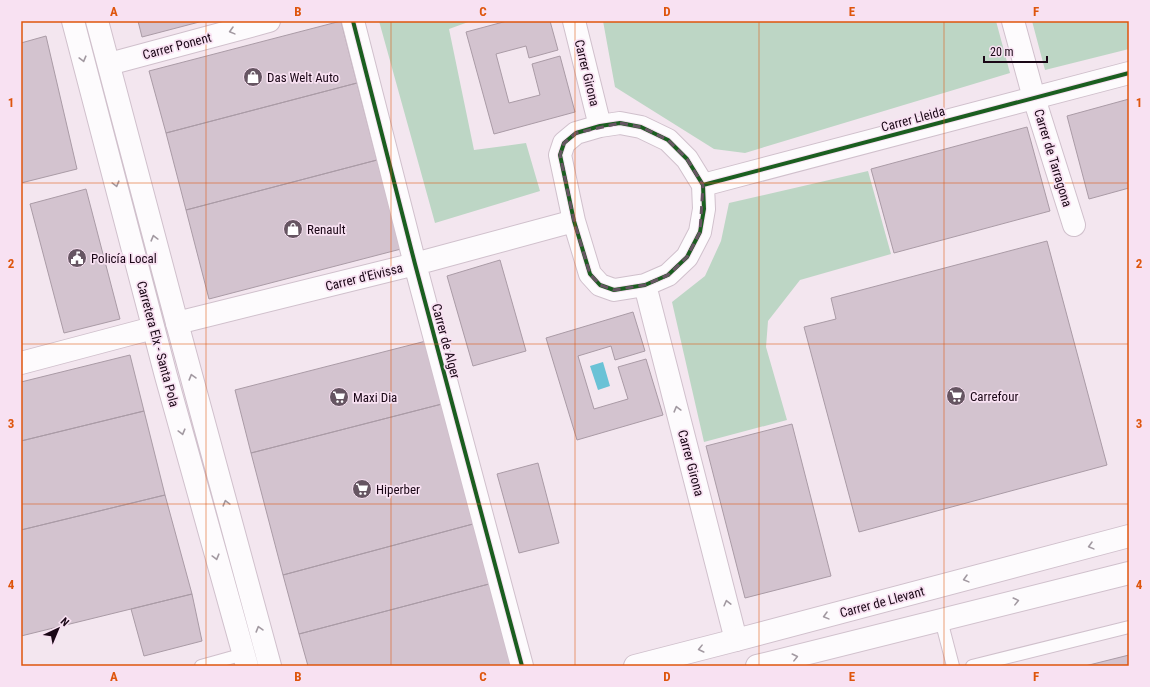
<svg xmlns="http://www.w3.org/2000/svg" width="1150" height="687" viewBox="0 0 1150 687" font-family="'Roboto Condensed',sans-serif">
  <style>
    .green { fill: #bdd6c5 }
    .water { fill: #6ac2d6 }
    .building { fill: #d3c3cf; stroke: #aa9ba6 }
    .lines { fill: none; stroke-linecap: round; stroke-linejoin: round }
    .service-casing { stroke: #d0c0cc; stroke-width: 14 }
    .minor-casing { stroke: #d0c0cc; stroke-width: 24 }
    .secondary-casing { stroke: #d0c0cc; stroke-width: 24 }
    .service { stroke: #fdfbfd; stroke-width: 12 }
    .minor { stroke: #fdfbfd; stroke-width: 22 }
    .secondary { stroke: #fdfbfd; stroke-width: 22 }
    .cycleway-casing { stroke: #f8e1f2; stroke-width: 6 }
    .cycleway { stroke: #1b5e20; stroke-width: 4 }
    .oneway { stroke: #a299a1 }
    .marked { fill: none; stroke: #665562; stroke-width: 3; stroke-dasharray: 8 5; stroke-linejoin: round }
    .grid { fill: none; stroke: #de550c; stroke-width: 1; stroke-opacity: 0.55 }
    .labels { text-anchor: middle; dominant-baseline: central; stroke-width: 3.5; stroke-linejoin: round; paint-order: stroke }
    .street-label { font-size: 13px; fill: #1a0716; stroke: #f8e1f2 }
    .poi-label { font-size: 13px; fill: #1a0716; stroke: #f8e1f2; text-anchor: start }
    .neatline { fill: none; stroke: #de550c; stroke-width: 1.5 }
    .grid-label { font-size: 13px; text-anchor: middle; font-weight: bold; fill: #de550c }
  </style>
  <rect width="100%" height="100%" fill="#f3e6ef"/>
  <path class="green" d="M379,21H471L449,29L474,150L526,143L540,191L435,223Z
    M603,21H996L1010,73L745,153L714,149L615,87Z
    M1032,21H1129V49L1045,70Z
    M868,171L891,254L800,280L768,321L766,347L787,420L704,442L672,302L705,276L721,241L729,203Z"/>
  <path class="water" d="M603,362L610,386L598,390L590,366Z"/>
  <path class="building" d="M138,21H203L142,37Z
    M341,21L357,83L166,133L149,71Z
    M507,21H550L558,50L529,58L526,46L496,54L509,103L540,95L532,64L560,56L575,112L494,134L466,32Z
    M46,36L77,169L21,183V43Z
    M357,83L377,160L186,210L166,133Z
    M1129,99V188L1089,199L1067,116Z
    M1027,127L1050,211L894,253L871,169Z
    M377,160L401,249L209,299L186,210Z
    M86,189L120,319L64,333L30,204Z
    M1047,241L1107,465L859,532L804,327L836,319L831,298Z
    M500,260L526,351L473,366L447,276Z
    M633,312L645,351L615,360L611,346L578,356L594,409L628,399L618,367L646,359L663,415L577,440L546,338Z
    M426,341L442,404L251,453L235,390Z
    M130,355L144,411L21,441V382Z
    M442,404L473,524L283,575L251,453Z
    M144,411L165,495L21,530V441Z
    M792,424L831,576L745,598L706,446Z
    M538,463L559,543L519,553L497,474Z
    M165,495L192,594L21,636V530Z
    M473,524L489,584L299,634L283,575Z
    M489,584L511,666H308L299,634Z
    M192,594L202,641L144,656L131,609Z
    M1129,655V666H1085Z"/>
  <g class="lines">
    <defs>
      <path id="service" d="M941,620L953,666
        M201,666L244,654
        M972,666L1129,627"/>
      <path id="minor" d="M353,21L415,264L522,666
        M574,21L600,126
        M1013,21L1034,98L1074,225
        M109,64L269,21
        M620,123L641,127L668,140L687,159L703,185L704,209L700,232L687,257L668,275L645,285L614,290L600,285L590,274L574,221L560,155L564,143L576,133L600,126Z
        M703,185L1129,73
        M645,285L736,640
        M177,323L415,264L574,221
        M21,363L153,328"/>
      <path id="secondary" d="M73,21L166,376L247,666
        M97,21L177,323L270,666
        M635,666L736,640L1129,536
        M757,666L1129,573"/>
    </defs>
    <use href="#service" class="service-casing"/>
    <use href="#minor" class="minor-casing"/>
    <use href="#secondary" class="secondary-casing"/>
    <use href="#service" class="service"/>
    <use href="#minor" class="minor"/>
    <use href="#secondary" class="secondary"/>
    <defs>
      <path id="cycleway" d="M353,21L415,264L522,666
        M620,123L641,127L668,140L687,159L703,185L704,209L700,232L687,257L668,275L645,285L614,290L600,285L590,274L574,221L560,155L564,143L576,133L600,126Z
        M703,185L1129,73"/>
    </defs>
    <use href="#cycleway" class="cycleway-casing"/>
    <use href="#cycleway" class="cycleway"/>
  </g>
  <defs><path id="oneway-chevron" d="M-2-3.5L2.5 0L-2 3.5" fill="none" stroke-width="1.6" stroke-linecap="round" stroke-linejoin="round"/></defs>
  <g class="oneway">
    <use href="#oneway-chevron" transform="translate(232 31) rotate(165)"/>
    <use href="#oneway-chevron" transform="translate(83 59) rotate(75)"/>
    <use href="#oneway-chevron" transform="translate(116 184) rotate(75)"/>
    <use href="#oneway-chevron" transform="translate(154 238) rotate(-105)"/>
    <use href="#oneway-chevron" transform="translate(192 377) rotate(-106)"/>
    <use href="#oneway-chevron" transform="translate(677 409) rotate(-105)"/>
    <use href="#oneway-chevron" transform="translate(182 432) rotate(75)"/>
    <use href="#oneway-chevron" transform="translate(226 503) rotate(-105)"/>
    <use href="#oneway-chevron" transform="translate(1091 546) rotate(165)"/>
    <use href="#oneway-chevron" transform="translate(216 557) rotate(75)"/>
    <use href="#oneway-chevron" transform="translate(966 579) rotate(165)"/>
    <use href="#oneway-chevron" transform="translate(1016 601) rotate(-14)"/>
    <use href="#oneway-chevron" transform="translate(727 603) rotate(-104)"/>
    <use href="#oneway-chevron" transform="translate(826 616) rotate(165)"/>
    <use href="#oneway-chevron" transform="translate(259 629) rotate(-106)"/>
    <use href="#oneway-chevron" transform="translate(701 649) rotate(166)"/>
    <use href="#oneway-chevron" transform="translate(795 657) rotate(-14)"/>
  </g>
  <path class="marked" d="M620,123L641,127L668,140L687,159L703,185L700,232L687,257L668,275L645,285L614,290L600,285L590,274L574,221L560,155L564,143L576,133Z"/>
  <path class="grid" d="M206,21V666M391,21V666M575,21V666M759,21V666M944,21V666M21,183H1129M21,344H1129M21,504H1129"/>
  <defs>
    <symbol id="shop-disc" viewBox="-11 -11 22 22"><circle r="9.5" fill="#665562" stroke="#f8e1f2"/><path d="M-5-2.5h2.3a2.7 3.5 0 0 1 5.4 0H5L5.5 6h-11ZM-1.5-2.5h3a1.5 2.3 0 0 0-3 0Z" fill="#fff"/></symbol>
    <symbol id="civic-disc" viewBox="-11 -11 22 22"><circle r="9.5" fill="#665562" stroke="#f8e1f2"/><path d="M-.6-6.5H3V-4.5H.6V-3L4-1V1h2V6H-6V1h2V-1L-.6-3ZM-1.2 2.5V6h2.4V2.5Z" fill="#fff"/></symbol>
    <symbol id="supermarket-disc" viewBox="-11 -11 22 22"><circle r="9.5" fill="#665562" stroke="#f8e1f2"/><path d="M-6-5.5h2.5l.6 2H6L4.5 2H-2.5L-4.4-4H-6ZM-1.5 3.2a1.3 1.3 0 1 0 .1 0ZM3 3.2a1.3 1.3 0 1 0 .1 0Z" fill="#fff"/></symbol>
  </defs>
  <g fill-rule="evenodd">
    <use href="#shop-disc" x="242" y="66" width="22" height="22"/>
    <use href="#shop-disc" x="282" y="218" width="22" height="22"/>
    <use href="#civic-disc" x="66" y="247" width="22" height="22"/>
    <use href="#supermarket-disc" x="945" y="385" width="22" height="22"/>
    <use href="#supermarket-disc" x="328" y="386" width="22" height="22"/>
    <use href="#supermarket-disc" x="351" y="478" width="22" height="22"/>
  </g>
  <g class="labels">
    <g class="street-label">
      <text transform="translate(177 46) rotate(-15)">Carrer Ponent</text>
      <text transform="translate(587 73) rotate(76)">Carrer Girona</text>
      <text transform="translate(913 119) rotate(-15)">Carrer Lleida</text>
      <text transform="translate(1053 158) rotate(73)">Carrer de Tarragona</text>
      <text transform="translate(364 277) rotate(-14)">Carrer d'Eivissa</text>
      <text transform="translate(446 341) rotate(75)">Carrer de Alger</text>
      <text transform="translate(158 344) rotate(75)">Carretera Elx - Santa Pola</text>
      <text transform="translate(691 463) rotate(75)">Carrer Girona</text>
      <text transform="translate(882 602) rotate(-15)">Carrer de Llevant</text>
    </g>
    <g class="poi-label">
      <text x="267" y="77">Das Welt Auto</text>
      <text x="307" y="229">Renault</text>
      <text x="91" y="258">Policía Local</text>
      <text x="970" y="396">Carrefour</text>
      <text x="353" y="397">Maxi Dia</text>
      <text x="376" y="489">Hiperber</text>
    </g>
  </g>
  <rect width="1150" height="687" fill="none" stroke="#f8e1f2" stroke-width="44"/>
  <g transform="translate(58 629) rotate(44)" stroke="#f8e1f2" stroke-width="3" paint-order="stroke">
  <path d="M0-3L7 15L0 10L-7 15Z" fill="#1a0716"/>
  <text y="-6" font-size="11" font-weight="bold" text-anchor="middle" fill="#1a0716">N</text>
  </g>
  <path d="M984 56v6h63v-6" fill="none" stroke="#1a0716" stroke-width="2"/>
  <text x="990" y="56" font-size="12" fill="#1a0716" stroke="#f8e1f2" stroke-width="3" paint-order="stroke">20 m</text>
  <rect x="22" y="22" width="1106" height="643" class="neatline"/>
  <g class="grid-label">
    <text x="114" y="16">A</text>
    <text x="298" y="16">B</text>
    <text x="483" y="16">C</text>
    <text x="667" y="16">D</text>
    <text x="852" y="16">E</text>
    <text x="1036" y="16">F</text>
    <text x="11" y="107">1</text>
    <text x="1139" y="107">1</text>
    <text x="11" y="268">2</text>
    <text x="1139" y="268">2</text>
    <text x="11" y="428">3</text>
    <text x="1139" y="428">3</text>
    <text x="11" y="589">4</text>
    <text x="1139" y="589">4</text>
    <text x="114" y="681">A</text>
    <text x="298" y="681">B</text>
    <text x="483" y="681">C</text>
    <text x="667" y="681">D</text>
    <text x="852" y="681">E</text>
    <text x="1036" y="681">F</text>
  </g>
</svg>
